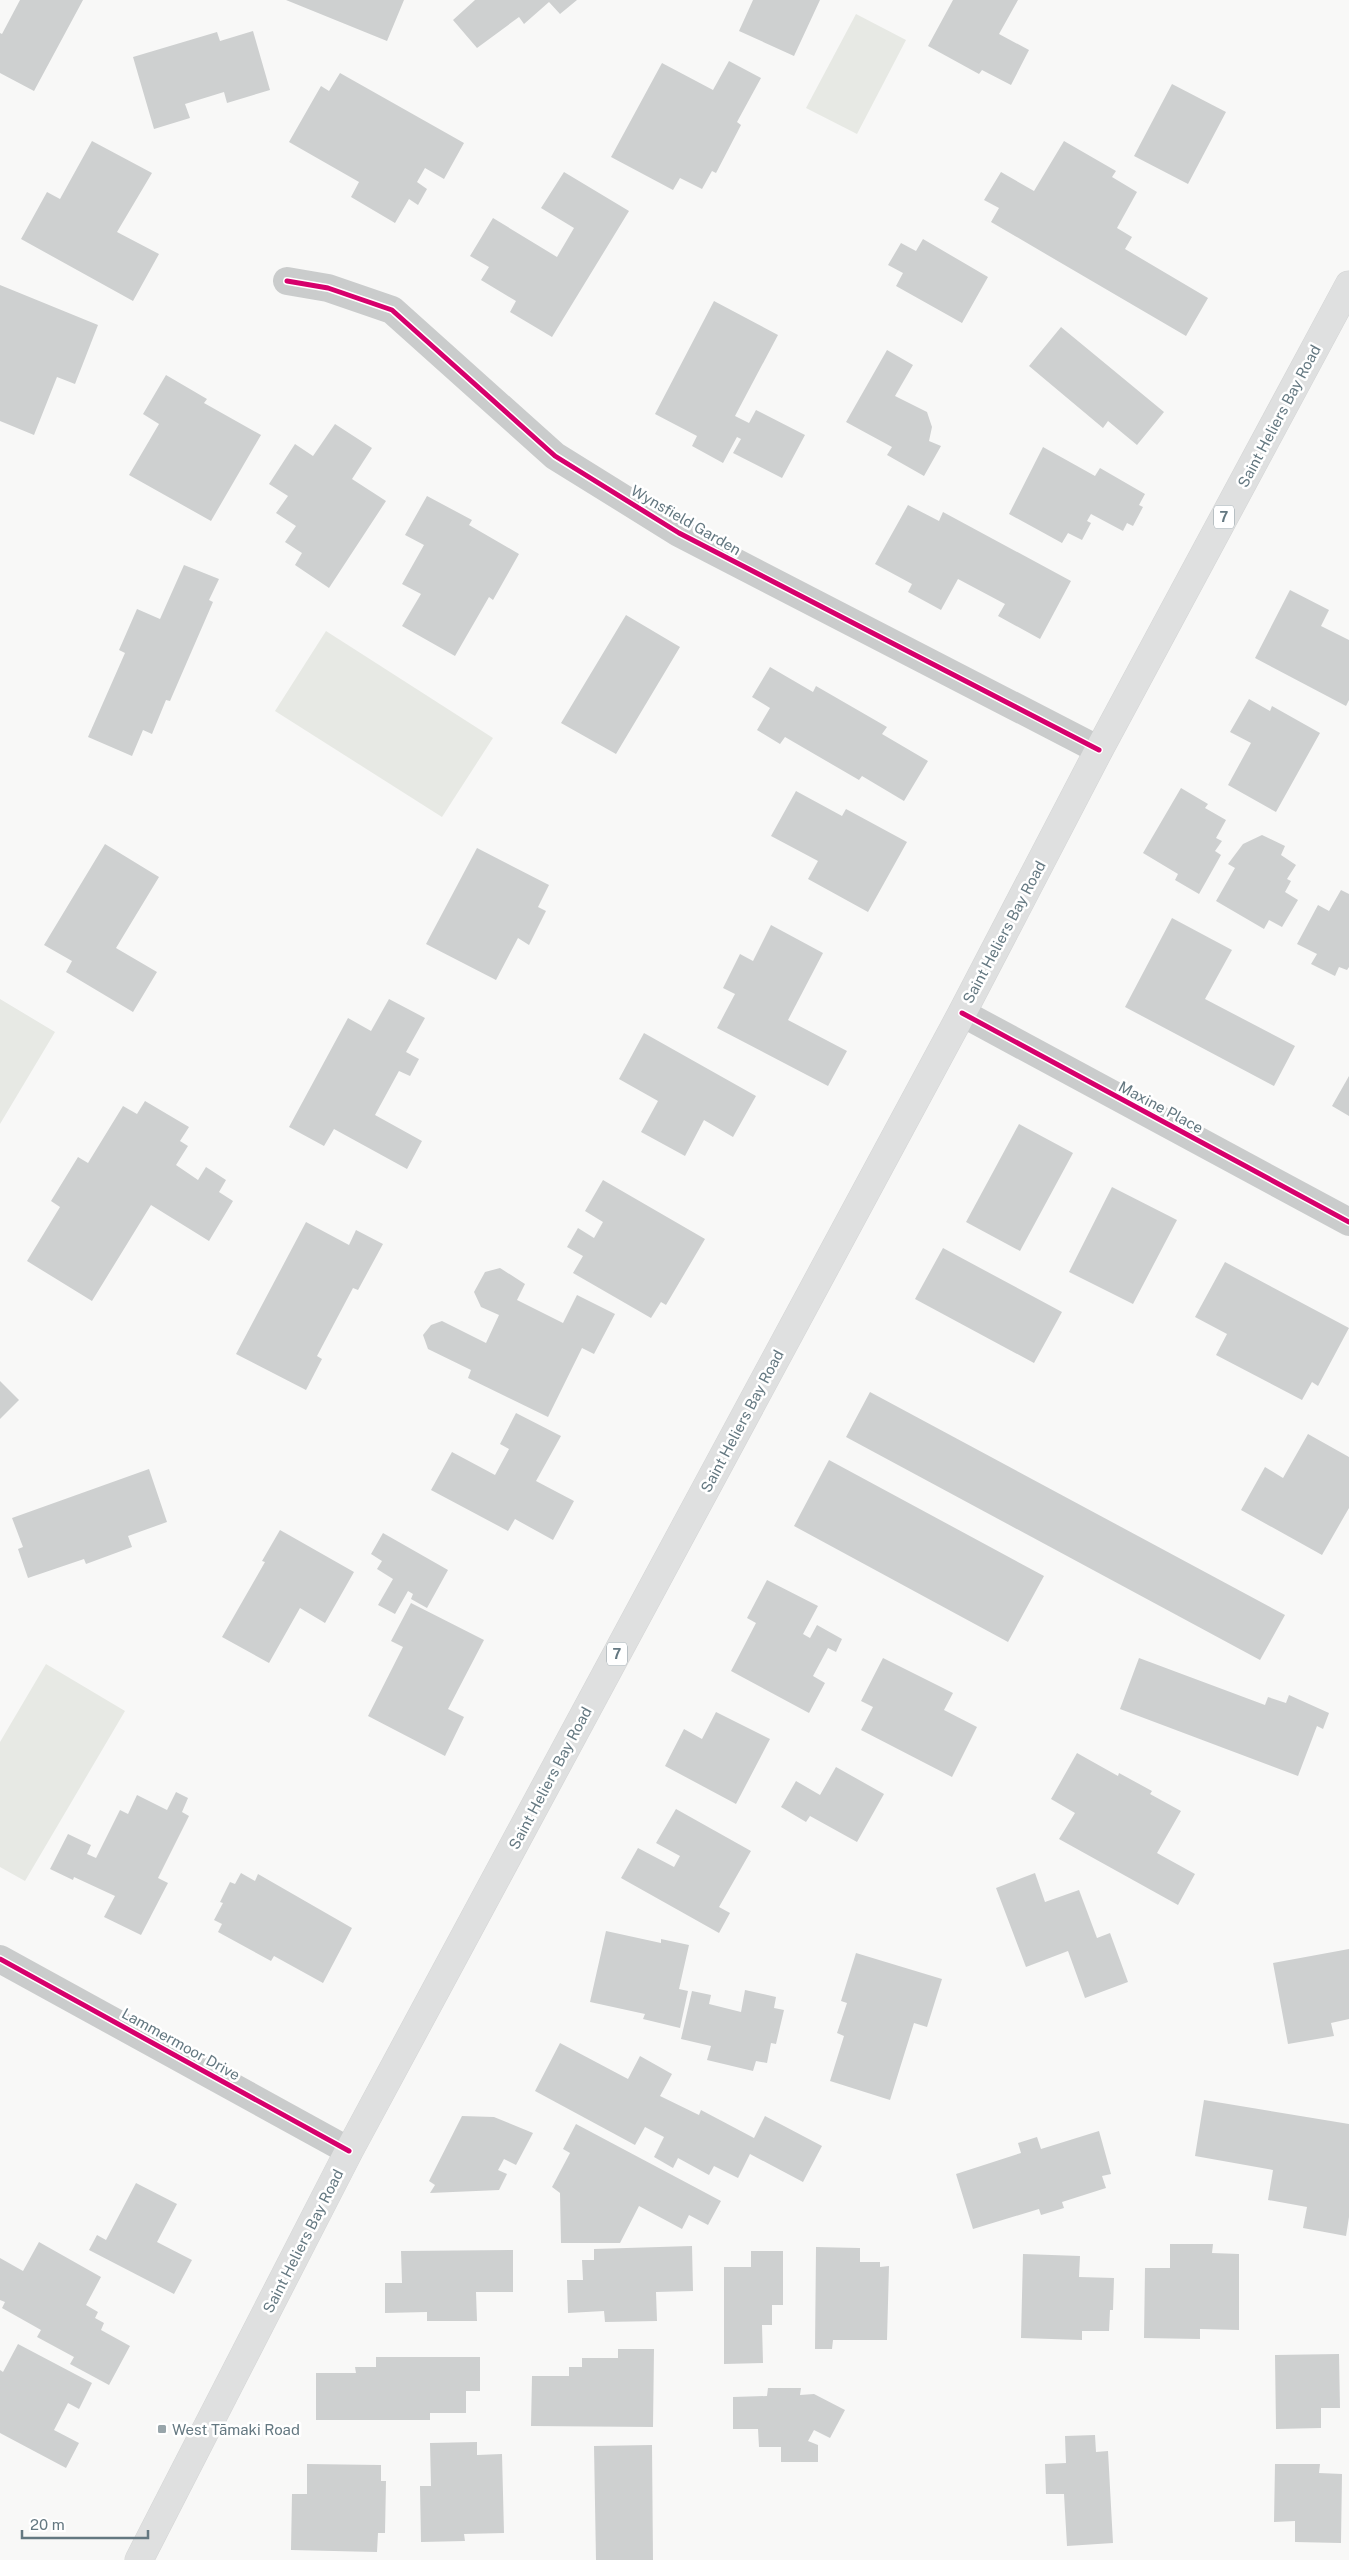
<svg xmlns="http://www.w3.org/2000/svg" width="1349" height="2560" viewBox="0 0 1349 2560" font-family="'Public Sans',sans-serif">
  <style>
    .green { fill: #e7e9e4 }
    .building { fill: #ced0d0 }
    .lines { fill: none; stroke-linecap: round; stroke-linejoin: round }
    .primary-casing { stroke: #d4d5d5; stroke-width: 29 }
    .street { stroke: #cacccc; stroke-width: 28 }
    .primary { stroke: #dfe0e0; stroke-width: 28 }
    .cycleway-casing { stroke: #fff; stroke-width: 8 }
    .cycleway { stroke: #d6006c; stroke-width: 5 }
    .poi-dot { fill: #98a5aa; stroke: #fff; stroke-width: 2 }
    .labels { text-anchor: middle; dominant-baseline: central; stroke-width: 5; stroke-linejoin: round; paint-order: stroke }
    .shield { fill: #fff; stroke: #92a0a7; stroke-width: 1 }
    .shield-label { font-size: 14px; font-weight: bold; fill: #647881 }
    .street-label { font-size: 15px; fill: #647881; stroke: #fff }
    .poi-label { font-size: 15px; fill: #647881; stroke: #fff; text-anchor: start }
  </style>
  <rect width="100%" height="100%" fill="#f8f8f7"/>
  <path class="green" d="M856,14L906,40L857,134L806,108Z
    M326,631L493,738L442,817L275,711Z
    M0,999L55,1032L0,1124Z
    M46,1664L125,1711L25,1881L0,1867V1742Z"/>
  <path class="building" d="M20,0H83L34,91L0,73V33L2,34Z
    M286,0H404L387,41Z
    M475,0H577L560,14L549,2L524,24L519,17L477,48L453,20Z
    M753,0H820L794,56L739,31Z
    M953,0H1018L999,34L1029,50L1011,85L982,70L979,74L928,46Z
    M253,31L270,90L227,103L224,92L185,104L190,118L154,129L133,57L217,32L220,41Z
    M729,61L761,78L737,122L741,125L716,173L712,171L702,189L680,178L673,190L611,157L662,63L713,90Z
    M340,73L464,143L444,179L425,168L417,182L427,189L418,205L409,199L395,223L351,197L359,182L289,142L321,86L329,91Z
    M1172,84L1226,112L1188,184L1134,156Z
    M92,141L152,173L117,232L159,254L133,301L21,239L47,192L60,199Z
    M1064,141L1116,171L1112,177L1137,192L1117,228L1132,237L1125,249L1208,298L1186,336L991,222L999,208L984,200L1001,172L1034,191Z
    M564,172L629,211L552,337L510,312L516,301L481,280L489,267L470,256L493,218L557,257L574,228L541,208Z
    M923,239L988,277L962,323L896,286L903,273L888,265L901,243L916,251Z
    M0,285L98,325L75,384L57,377L34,435L0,421Z
    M714,301L778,335L735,416L749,423L756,410L805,435L782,478L733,453L741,439L737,437L723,463L692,446L697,436L655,414Z
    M1061,327L1164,412L1137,445L1108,421L1103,428L1029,366Z
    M887,350L913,365L895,396L927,412L932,427L929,441L941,446L924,476L887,455L892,447L846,422Z
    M166,375L207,399L204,403L261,435L211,521L129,475L159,424L143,414Z
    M335,424L372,448L352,479L386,501L329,588L295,565L302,553L285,542L296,526L276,513L288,496L269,484L295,444L313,456Z
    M1043,447L1095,476L1100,468L1145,494L1139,505L1143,507L1133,526L1127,523L1123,531L1091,514L1087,521L1091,523L1082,540L1068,533L1062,543L1009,514Z
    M427,496L472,520L469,525L519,554L493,600L489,597L455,656L402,626L421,594L402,584L424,545L405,535Z
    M908,505L939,521L943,512L1071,581L1040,639L998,616L1005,604L958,579L941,610L908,592L912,584L875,564Z
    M184,565L219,579L209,600L213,602L170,701L166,700L152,734L143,730L132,756L88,737L125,653L119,650L137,609L160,619Z
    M1290,590L1329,610L1321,626L1349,640V700L1346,706L1255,658Z
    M626,615L680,647L616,754L561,723Z
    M770,667L813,692L816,686L887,727L882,734L928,761L904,801L862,776L859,780L785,737L780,744L757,730L770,708L752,697Z
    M1249,699L1270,711L1272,706L1320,733L1276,812L1228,785L1251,743L1230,732Z
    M1181,788L1208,804L1205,808L1226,820L1216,838L1222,841L1215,851L1221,855L1199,894L1175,880L1178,874L1143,853Z
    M796,791L842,816L846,809L907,842L868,912L808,879L818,861L771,836Z
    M1262,835L1285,846L1281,855L1296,865L1287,879L1291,881L1285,892L1298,900L1282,927L1269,920L1264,929L1216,901L1235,868L1228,864L1243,844Z
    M105,844L159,877L116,948L157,972L133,1012L66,972L72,961L44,945Z
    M477,848L549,885L538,907L546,911L529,945L518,938L496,980L426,944Z
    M1341,890L1349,894V967L1347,970L1339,967L1335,976L1311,964L1317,954L1297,944L1318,905L1329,911Z
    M1172,918L1232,950L1205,999L1295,1046L1274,1086L1125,1007Z
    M771,925L823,953L788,1020L847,1051L828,1086L717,1028L735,994L723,988L740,954L753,961Z
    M389,999L425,1018L406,1052L419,1059L410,1076L399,1071L375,1115L422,1141L407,1169L334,1129L324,1146L289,1127L348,1018L371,1031Z
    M644,1033L756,1096L733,1137L704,1120L685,1156L641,1132L658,1101L619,1079Z
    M1349,1076V1116L1332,1106Z
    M145,1101L189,1127L180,1141L188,1146L176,1165L198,1180L206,1167L226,1180L219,1192L233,1201L209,1241L151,1205L92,1301L27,1261L60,1207L51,1201L78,1157L88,1163L123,1106L137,1114Z
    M1019,1124L1073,1153L1020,1251L966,1222Z
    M603,1180L705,1239L666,1305L661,1302L651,1318L573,1273L583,1256L567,1247L578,1228L594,1238L603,1222L585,1211Z
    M1112,1187L1177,1220L1133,1304L1069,1272Z
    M306,1222L349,1245L356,1230L383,1244L358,1290L353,1288L317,1356L322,1359L306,1390L236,1354Z
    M943,1248L1062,1312L1034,1363L915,1299Z
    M1225,1262L1349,1328L1318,1386L1312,1382L1302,1400L1216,1355L1227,1334L1195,1317Z
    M500,1268L525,1284L517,1300L563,1323L577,1295L615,1314L594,1354L582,1348L548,1417L468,1378L471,1370L428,1349L423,1335L431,1325L442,1321L486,1343L499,1315L481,1307L474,1292L485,1272Z
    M0,1381L19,1400L0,1419Z
    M870,1392L1285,1615L1260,1660L846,1437Z
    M516,1413L561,1436L536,1481L574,1501L553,1540L515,1519L508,1531L431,1490L452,1452L495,1475L509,1449L500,1444Z
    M1308,1434L1349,1457V1508L1322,1555L1241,1510L1265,1467L1283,1478Z
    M829,1460L1044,1576L1008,1642L794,1526Z
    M149,1469L167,1522L128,1536L132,1547L86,1564L84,1559L28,1578L18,1549L23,1547L12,1518Z
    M280,1530L354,1572L325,1623L300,1608L269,1663L222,1637L265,1562L262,1561Z
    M383,1533L448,1570L427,1608L411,1599L413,1594L408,1591L395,1614L378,1605L393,1579L377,1569L382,1561L371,1554Z
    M767,1580L818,1606L803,1634L810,1638L817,1625L842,1639L836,1652L828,1648L813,1676L825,1683L809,1713L731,1671L756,1623L747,1618Z
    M411,1603L484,1640L448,1709L464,1717L445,1756L368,1716L403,1647L391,1641Z
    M883,1658L953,1693L944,1710L977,1727L952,1777L861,1730L873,1707L861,1701Z
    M1139,1658L1265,1705L1268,1697L1286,1703L1289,1695L1329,1713L1323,1729L1317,1726L1298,1776L1120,1709Z
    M716,1712L770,1739L736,1804L665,1766L684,1729L702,1739Z
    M1077,1753L1118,1776L1119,1773L1152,1791L1150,1794L1181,1811L1157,1853L1195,1874L1178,1905L1059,1839L1075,1813L1051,1799Z
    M836,1767L884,1794L857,1842L810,1816L806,1822L781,1807L796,1781L820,1795Z
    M176,1792L188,1798L182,1812L189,1816L158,1878L168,1883L141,1935L104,1917L115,1896L74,1877L73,1880L50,1869L68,1834L91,1845L87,1854L96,1858L120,1810L128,1814L137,1795L167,1810Z
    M676,1809L751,1851L719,1907L730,1913L719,1933L621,1878L638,1848L674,1867L680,1856L656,1843Z
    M241,1873L255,1881L258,1874L352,1928L323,1983L274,1956L271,1961L218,1932L222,1924L214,1920L223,1903L220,1902L230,1882L235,1884Z
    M1035,1873L1045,1902L1079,1890L1097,1938L1110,1933L1128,1982L1085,1998L1068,1951L1026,1967L996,1888Z
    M606,1931L661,1943V1939L689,1945L679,1989L688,1991L680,2028L643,2019L645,2014L590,2002Z
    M1349,1949V2019L1331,2023L1334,2036L1288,2044L1273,1963Z
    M856,1953L942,1979L927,2027L914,2023L890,2100L830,2081L844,2036L837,2033L847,2003L841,2001Z
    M745,1990L776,1997L774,2008L784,2010L776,2044L771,2043L767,2063L756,2061L753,2071L707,2060L711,2046L681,2039L692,1991L711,1995L709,2004L741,2012Z
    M560,2043L628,2079L640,2056L672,2074L660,2096L699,2115L701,2110L754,2138L765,2116L822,2146L803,2182L750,2154L738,2178L714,2166L709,2175L678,2158L673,2168L654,2157L664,2137L645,2127L635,2145L535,2091Z
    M1204,2100L1349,2124V2217L1346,2236L1303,2228L1307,2207L1268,2200L1273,2170L1195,2156Z
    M462,2116L494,2117L533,2133L516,2165L504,2159L498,2170L507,2174L499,2190L430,2193L435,2185L429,2181Z
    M576,2124L721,2201L708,2225L689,2215L682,2229L639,2206L620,2243H561L560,2193L552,2187L570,2153L563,2149Z
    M1099,2131L1111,2174L1102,2176L1106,2188L1062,2202L1064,2208L1041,2215L1039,2209L973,2229L956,2174L1021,2153L1018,2143L1037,2137L1041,2149Z
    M136,2183L177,2204L157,2242L192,2260L174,2294L89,2250L97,2235L106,2240Z
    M39,2242L101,2277L86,2305L98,2312L95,2318L104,2323L101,2330L130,2346L109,2385L70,2364L74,2357L37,2337L41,2330L2,2308L5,2302L0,2300V2258L23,2271Z
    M1170,2244H1213L1212,2253L1239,2254V2330L1200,2329V2339L1144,2338L1145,2268H1170Z
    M692,2246L693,2291L656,2292L657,2321L605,2322L604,2311L568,2313L567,2280H583L582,2260H594V2249Z
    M816,2247L860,2248V2262H880V2267L889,2266L887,2340H833L832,2349H815Z
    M513,2250V2292H476L477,2321H427V2312L385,2313V2283H402L401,2251Z
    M751,2251H783V2305H772V2325H762L763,2363L724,2364V2267H751Z
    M1023,2254L1080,2256L1079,2277L1114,2278L1113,2310H1110L1109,2331H1082V2340L1021,2338Z
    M18,2344L92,2383L79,2409L68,2403L54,2430L79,2443L66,2468L0,2433V2370L3,2372Z
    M618,2349H654L653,2427L531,2426L532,2376H569V2367H582V2358H618Z
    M1339,2354L1340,2408H1321V2428L1276,2429L1275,2355Z
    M376,2357H480V2391H466V2413H430V2420H316V2373H356L355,2367H376Z
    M768,2388H801L800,2395L814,2394L845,2410L830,2438L814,2430L808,2441L818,2445V2462H781V2447H759L758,2429H733V2397L767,2396Z
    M1095,2435L1096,2452L1108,2451L1113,2543L1067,2546L1064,2494H1046L1045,2464L1066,2463L1065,2436Z
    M477,2442V2455L502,2454L504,2533L464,2534L465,2541L421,2542L420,2486H431L430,2443Z
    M652,2445L653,2560H596L594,2446Z
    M307,2464L381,2465V2481H386L385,2533H378L377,2552L291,2550L292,2494H307Z
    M1275,2464H1320L1319,2473L1342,2474L1341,2543L1295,2542V2521L1274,2522Z"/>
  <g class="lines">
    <defs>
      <path id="primary" d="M139,2560L349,2151L962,1013L1099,750L1349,285"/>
    </defs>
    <use href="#primary" class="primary-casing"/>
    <path class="street" d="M287,281L328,288L392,310L555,456L679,533L1099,750
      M962,1013L1349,1222
      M0,1959L349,2151"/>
    <use href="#primary" class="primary"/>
    <defs>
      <path id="cycleway" d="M287,281L328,288L392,310L555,456L679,533L1099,750
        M962,1013L1349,1222
        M0,1959L349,2151"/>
    </defs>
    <use href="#cycleway" class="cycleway-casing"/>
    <use href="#cycleway" class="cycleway"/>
  </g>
  <rect class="poi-dot" x="157" y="2424" width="10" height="10" rx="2.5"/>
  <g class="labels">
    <g class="shield">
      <rect x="1214" y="505.5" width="20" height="23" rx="4"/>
      <rect x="607" y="1642.5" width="20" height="23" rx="4"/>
    </g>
    <g class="shield-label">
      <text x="1224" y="517">7</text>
      <text x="617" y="1654">7</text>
    </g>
    <g class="street-label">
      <text transform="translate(1279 416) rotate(-62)">Saint Heliers Bay Road</text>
      <text transform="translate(686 520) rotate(30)">Wynsfield Garden</text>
      <text transform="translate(1004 932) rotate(-62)">Saint Heliers Bay Road</text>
      <text transform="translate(1161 1107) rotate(28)">Maxine Place</text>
      <text transform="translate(742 1421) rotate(-62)">Saint Heliers Bay Road</text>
      <text transform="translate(550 1778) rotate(-62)">Saint Heliers Bay Road</text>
      <text transform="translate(181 2044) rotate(29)">Lammermoor Drive</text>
      <text transform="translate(303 2241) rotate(-63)">Saint Heliers Bay Road</text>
    </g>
    <g class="poi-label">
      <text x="172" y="2429">West Tāmaki Road</text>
    </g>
  </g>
  <path d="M22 2530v8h126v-8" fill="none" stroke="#647881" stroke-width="2.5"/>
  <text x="30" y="2530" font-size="15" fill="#647881" stroke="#ffffff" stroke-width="4" paint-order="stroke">20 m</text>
</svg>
